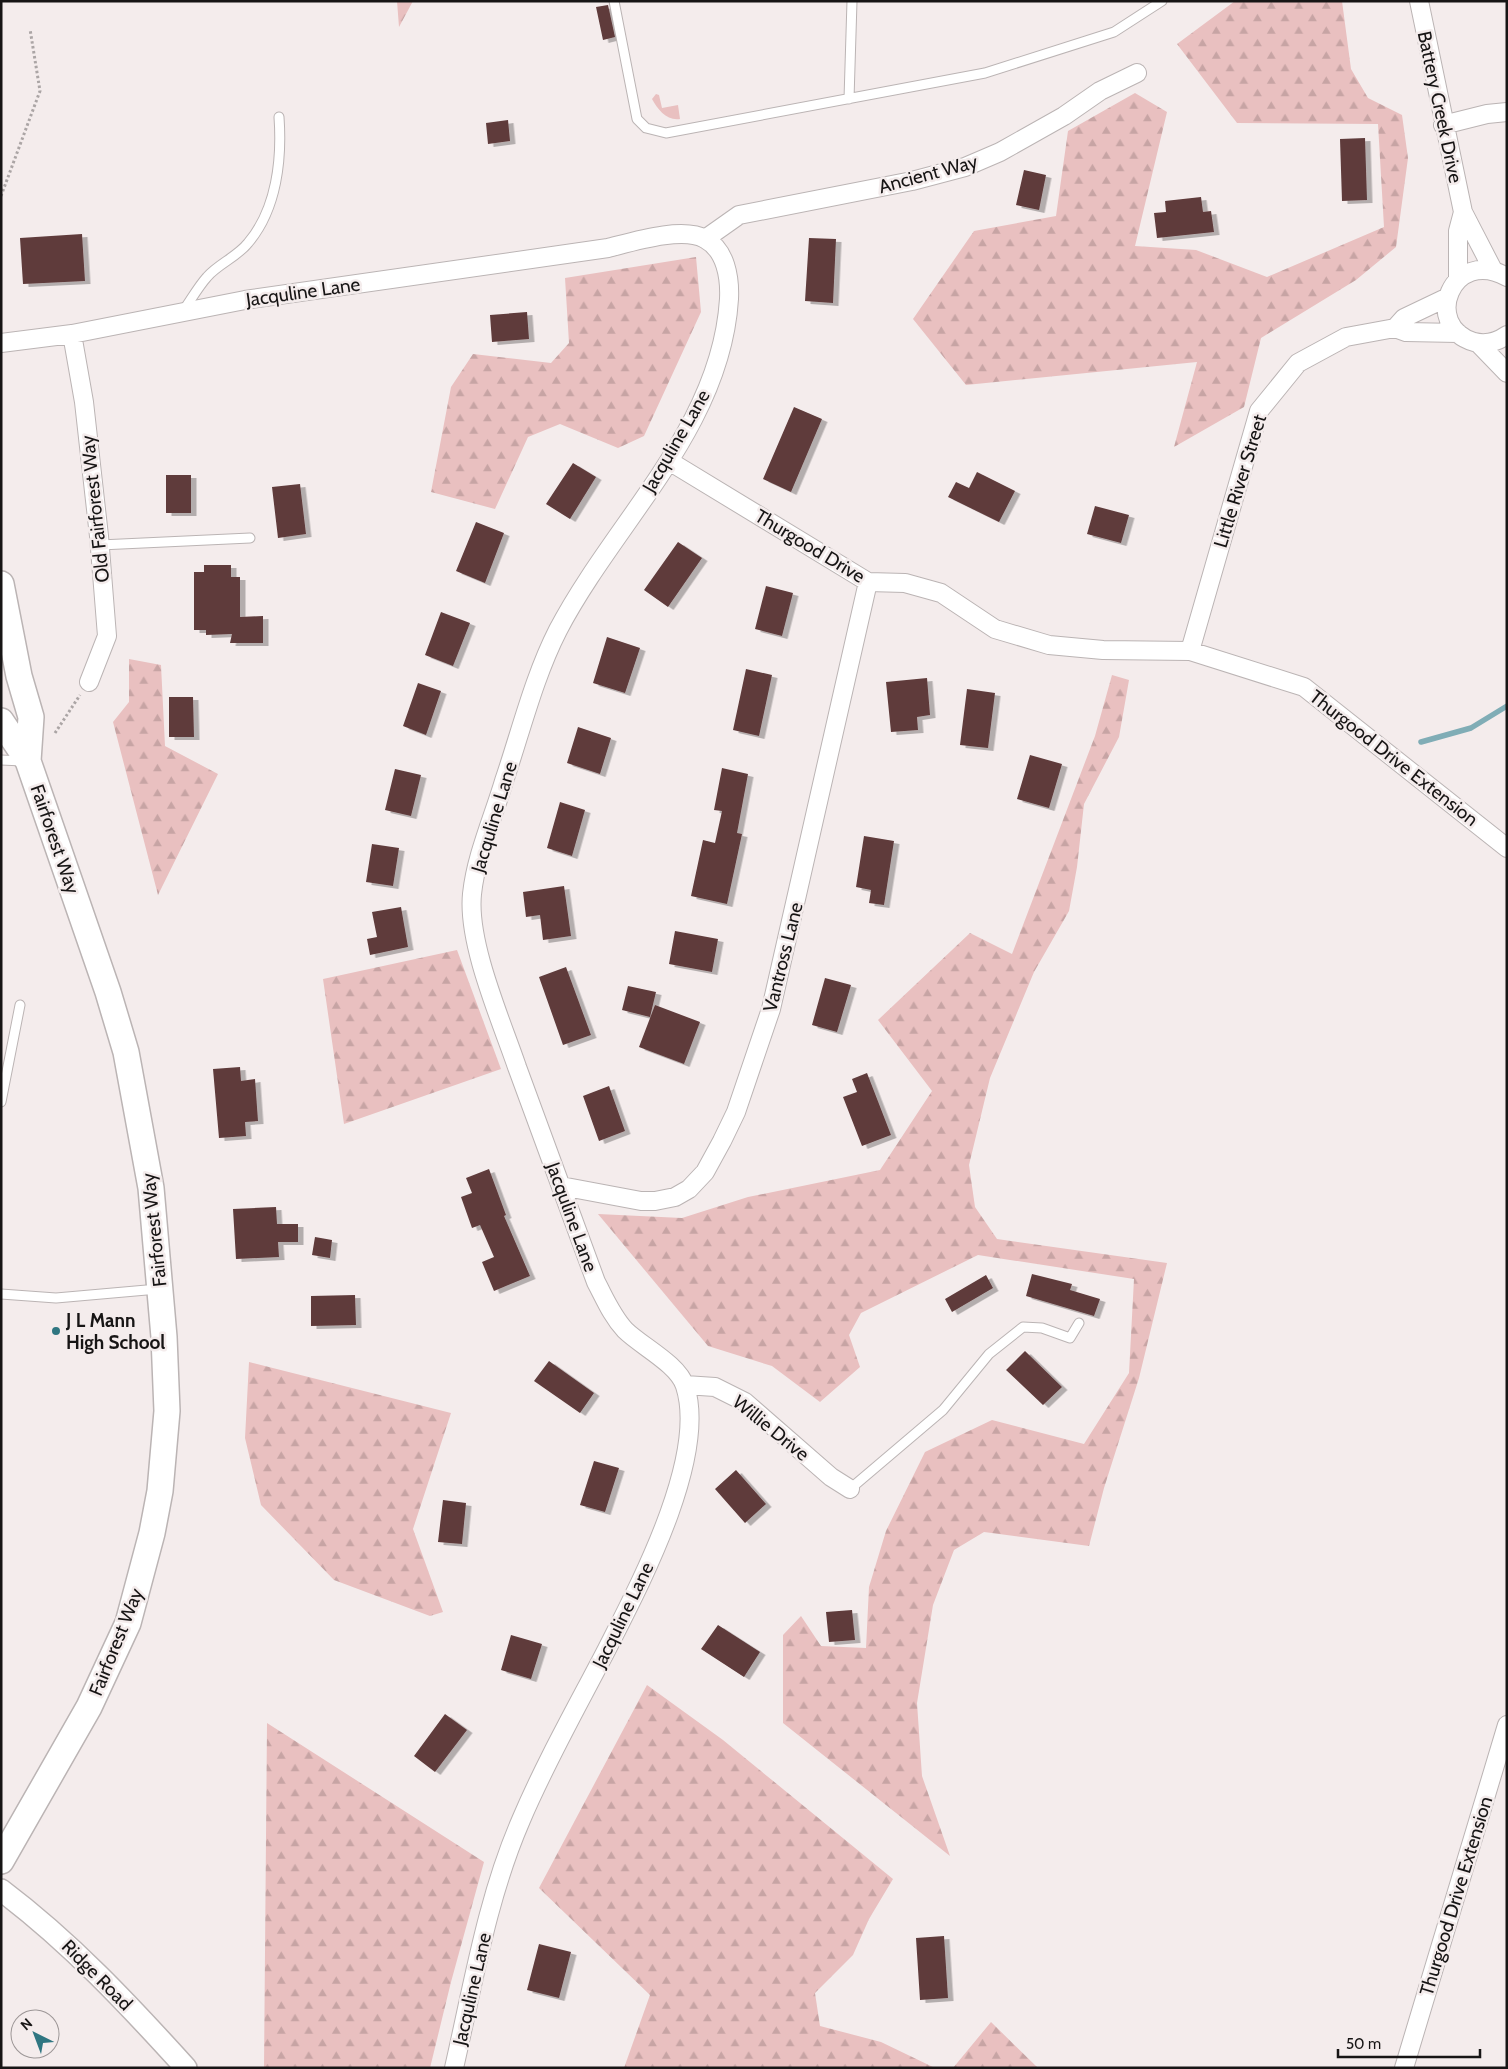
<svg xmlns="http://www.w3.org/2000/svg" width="1508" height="2069" viewBox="0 0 1508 2069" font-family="Cabin,sans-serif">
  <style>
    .forest { fill: url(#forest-firs) }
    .garden { fill: #e9c0c0 }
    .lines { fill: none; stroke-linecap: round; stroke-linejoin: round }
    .stream { stroke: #80adb6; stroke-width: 5.5 }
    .building { fill: #5e3b3b; filter: url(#shadow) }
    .service-casing { stroke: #bbb4b4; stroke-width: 11 }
    .minor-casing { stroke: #bbb4b4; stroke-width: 20 }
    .tertiary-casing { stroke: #bbb4b4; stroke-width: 24 }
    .secondary-casing { stroke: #bbb4b4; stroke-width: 28 }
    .path { stroke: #aba5a5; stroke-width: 3; stroke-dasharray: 2.5 2.5; stroke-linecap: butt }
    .service { stroke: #fff; stroke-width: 9 }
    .minor { stroke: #fff; stroke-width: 18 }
    .tertiary { stroke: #fff; stroke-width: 21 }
    .secondary { stroke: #fff; stroke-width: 25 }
    .poi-dot { fill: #2f7681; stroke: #f4ecec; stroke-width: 2 }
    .labels { text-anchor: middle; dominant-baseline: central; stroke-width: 5; stroke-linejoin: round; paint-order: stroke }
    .street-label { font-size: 19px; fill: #171515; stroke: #f4ecec }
    .poi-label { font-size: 19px; font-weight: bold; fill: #171515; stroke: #f4ecec; text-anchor: start }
  </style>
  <defs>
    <pattern id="forest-firs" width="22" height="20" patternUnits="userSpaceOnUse" patternTransform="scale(1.25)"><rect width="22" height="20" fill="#e9c0c0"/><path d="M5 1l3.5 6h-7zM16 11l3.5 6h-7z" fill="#c7a4a4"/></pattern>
    <filter id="shadow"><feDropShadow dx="5.5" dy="3" stdDeviation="0" flood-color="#0004"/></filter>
  </defs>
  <rect width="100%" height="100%" fill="#f4ecec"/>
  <path class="forest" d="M397,1H413L399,27Z
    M1235,1H1342L1351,69L1368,98L1402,115L1408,158L1396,247L1356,280L1261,338L1244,407L1174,447L1197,362L966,385L913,319L974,231L1056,216L1068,131L1135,93L1167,112L1135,246L1196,250L1267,277L1384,227L1378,124L1237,123L1177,44Z
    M696,257L701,312L644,436L618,448L560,424L528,437L495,509L431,492L451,387L473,354L551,363L569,343L565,278Z
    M129,659L161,665L165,746L218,774L158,895L113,722L129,702Z
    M1112,675L1129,680L1119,737L1084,804L1077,867L1069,911L1034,972L990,1078L969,1165L975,1207L997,1239L1167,1263L1139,1378L1104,1488L1089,1546L984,1532L954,1550L933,1605L917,1703L922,1776L950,1856L783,1723V1635L801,1616L821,1646L866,1648L869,1587L886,1531L925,1452L992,1420L1084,1444L1129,1373L1134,1279L978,1255L861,1313L849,1335L860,1367L820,1402L772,1366L708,1346L598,1214L682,1218L748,1197L880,1170L932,1091L878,1020L970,933L1012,954L1095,736Z
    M457,950L501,1069L344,1124L323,979Z
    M249,1362L451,1413L413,1529L443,1612L430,1616L334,1580L261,1505L245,1438Z
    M647,1685L723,1740L893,1879L869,1919L853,1955L815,1993L820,2026L881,2042L935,2068H624L650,1995L539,1888Z
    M267,1723L484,1862L451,1982L430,2068H264Z
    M991,2022L1038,2068H953Z"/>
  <path class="garden" d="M656,94L659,95L662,108L678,105L680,119C667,121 658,110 652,99Z"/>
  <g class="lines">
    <path class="stream" d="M1421,742L1471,728L1507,706"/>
  </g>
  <path class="building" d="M608,5L615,37L603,40L596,7Z
    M508,120L510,141L488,144L486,123Z
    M1365,138L1367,200L1342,201L1340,139Z
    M1024,170L1046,175L1039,210L1016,205Z
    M1201,197L1203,212L1211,211L1214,232L1157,238L1154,213L1166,212L1165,201Z
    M82,234L85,281L23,284L20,238Z
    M809,238L836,239L833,303L805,301Z
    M527,312L529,339L492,342L490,315Z
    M794,407L822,419L791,492L763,479Z
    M573,463L596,477L570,519L546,504Z
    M977,472L1015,491L999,522L948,497L956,482L969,488Z
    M166,475H191V513H166Z
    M300,484L306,534L278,538L272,487Z
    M1095,506L1129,515L1121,543L1087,534Z
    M476,522L504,533L485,583L456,571Z
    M678,542L702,558L668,607L644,590Z
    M204,565H231V577H240V617L263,616V643H230L232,634L206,635V630H194V572H204Z
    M766,586L793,593L782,636L755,629Z
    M441,612L470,623L453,666L425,655Z
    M607,637L640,648L625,693L593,683Z
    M746,669L772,675L759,736L733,730Z
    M927,678L930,715L917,717L918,730L891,732L886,682Z
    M418,683L441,691L426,735L403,726Z
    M967,689L995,693L988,748L960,745Z
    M169,697H193L194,737H169Z
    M578,727L611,738L600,774L567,763Z
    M1030,755L1062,764L1049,808L1017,799Z
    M722,768L748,774L737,833L742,834L727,904L691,896L703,840L715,843L722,811L714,810Z
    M395,769L421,775L411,816L385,810Z
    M560,802L585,810L572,856L547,848Z
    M864,836L894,841L884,905L869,903L871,890L856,887Z
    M372,844L399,848L393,886L366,882Z
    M564,886L571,936L543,940L540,915L526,917L523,892Z
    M401,907L408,947L370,955L367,939L377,937L372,912Z
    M675,931L718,939L712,972L669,964Z
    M566,967L591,1035L563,1045L539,977Z
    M825,978L851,985L837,1032L812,1025Z
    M628,986L656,992L650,1017L622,1010Z
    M655,1005L700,1022L684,1064L639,1047Z
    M240,1067L241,1081L255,1079L258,1121L245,1122L246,1136L219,1138L213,1069Z
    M867,1073L891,1135L862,1146L843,1097L857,1092L852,1079Z
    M609,1086L625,1131L599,1141L583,1096Z
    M489,1169L506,1215L504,1216L530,1276L494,1291L482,1262L494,1257L480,1225L472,1228L461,1197L472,1193L466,1178Z
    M276,1207L277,1224H298V1242H278L279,1257L236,1259L233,1209Z
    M315,1237L332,1240L330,1258L312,1255Z
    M1032,1274L1072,1284L1070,1290L1100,1299L1094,1316L1026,1296Z
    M986,1275L993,1288L952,1312L945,1299Z
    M355,1295L356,1325L311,1326V1296Z
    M1025,1351L1062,1387L1043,1405L1006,1370Z
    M549,1361L594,1393L580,1413L534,1381Z
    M594,1461L619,1468L605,1512L580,1505Z
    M736,1470L766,1504L745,1523L715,1489Z
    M443,1500L466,1503L462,1544L438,1542Z
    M852,1610L855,1640L829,1642L826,1612Z
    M718,1625L760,1652L744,1677L701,1649Z
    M511,1635L542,1644L531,1679L501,1670Z
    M445,1714L467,1730L435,1772L414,1756Z
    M944,1936L948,1998L920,2000L916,1938Z
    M539,1944L571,1952L559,1998L527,1990Z"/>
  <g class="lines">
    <defs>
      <path id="service" d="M614,1L637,119L646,128L666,133L985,73L1114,32L1162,1
        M849,99L852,1
        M183,311C191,300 198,287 207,277C218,264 237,257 248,243C277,209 282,159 279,117
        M100,545L250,538
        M1,760L23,761
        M1,1102L20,1005
        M1,1294L56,1298L158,1289
        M850,1489L943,1410L989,1354L1023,1327L1042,1328L1070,1338L1079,1323"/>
      <path id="minor" d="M1419,1L1463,212
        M1443,125L1487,114L1507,112
        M705,239L739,215L912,181L965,167L1000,152L1064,116L1100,91L1137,73
        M1507,277C1452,246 1421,326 1474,342C1486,345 1497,342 1507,335
        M1458,279V231L1463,212L1493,270
        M1448,297L1404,318L1395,328L1406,332L1458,333
        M72,334L84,402L99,536L107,636L89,682
        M1,343L72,334L245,300L608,248C632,242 683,226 705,239C726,250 730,278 729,299C721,428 615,521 558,630C534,677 521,731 504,781C493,818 476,856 472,894C467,943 501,1020 517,1067C543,1139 570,1210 596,1282C605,1299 612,1316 625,1330C641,1346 678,1364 685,1386C708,1457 639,1586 607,1649C578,1705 546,1761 521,1820C487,1898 473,1985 454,2068
        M1478,343L1507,373
        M669,461L868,582L905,583L941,593L995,629L1049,645L1103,650L1190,651L1304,687L1507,848
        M1190,651L1259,411L1298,363L1346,337L1395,328
        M561,1186L641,1201H655L675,1197L689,1189L705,1172L722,1141L736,1112L771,1009L868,582
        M685,1385L715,1387L745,1402L831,1477L850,1489
        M1404,2068L1507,1725"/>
      <path id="tertiary" d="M1,1890C70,1942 128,2004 186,2068"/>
      <path id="secondary" d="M1,584L19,676L31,717L28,761
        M1,721L28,761L108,992L126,1052L151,1188L164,1337L167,1411L160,1491L152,1533L128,1623L89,1707L1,1861"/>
    </defs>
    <use href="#service" class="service-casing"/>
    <use href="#minor" class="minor-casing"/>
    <use href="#tertiary" class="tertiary-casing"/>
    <use href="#secondary" class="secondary-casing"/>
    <path class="path" d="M1,196L40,91L30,29
      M55,733L80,695"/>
    <use href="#service" class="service"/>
    <use href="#minor" class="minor"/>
    <use href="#tertiary" class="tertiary"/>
    <use href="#secondary" class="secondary"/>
  </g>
  <circle class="poi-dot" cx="56" cy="1331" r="5"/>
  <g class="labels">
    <g class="street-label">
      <text transform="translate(1440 107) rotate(78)">Battery Creek Drive</text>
      <text transform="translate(928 174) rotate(-15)">Ancient Way</text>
      <text transform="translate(303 292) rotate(-8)">Jacquline Lane</text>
      <text transform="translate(676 441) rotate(-60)">Jacquline Lane</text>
      <text transform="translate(1240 481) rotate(-73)">Little River Street</text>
      <text transform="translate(95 509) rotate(-96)">Old Fairforest Way</text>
      <text transform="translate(810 546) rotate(31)">Thurgood Drive</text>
      <text transform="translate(1394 758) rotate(38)">Thurgood Drive Extension</text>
      <text transform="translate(494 817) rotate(-73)">Jacquline Lane</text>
      <text transform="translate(55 839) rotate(71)">Fairforest Way</text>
      <text transform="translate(783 957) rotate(-76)">Vantross Lane</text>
      <text transform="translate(572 1217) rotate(70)">Jacquline Lane</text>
      <text transform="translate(154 1230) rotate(-96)">Fairforest Way</text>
      <text transform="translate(771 1428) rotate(39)">Willie Drive</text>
      <text transform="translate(623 1615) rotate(-64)">Jacquline Lane</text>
      <text transform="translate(116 1642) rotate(-68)">Fairforest Way</text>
      <text transform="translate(1456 1896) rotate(-73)">Thurgood Drive Extension</text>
      <text transform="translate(97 1975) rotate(45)">Ridge Road</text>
      <text transform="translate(472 1989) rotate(-77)">Jacquline Lane</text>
    </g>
    <g class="poi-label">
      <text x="66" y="1320">J L Mann<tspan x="66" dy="22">High School</tspan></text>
    </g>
  </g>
  <rect width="1508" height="2069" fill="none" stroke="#171515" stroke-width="5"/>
  <g transform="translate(35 2034) rotate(318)"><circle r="24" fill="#f4ecec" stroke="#9c9696"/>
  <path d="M0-4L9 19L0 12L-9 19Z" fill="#2f7681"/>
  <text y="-8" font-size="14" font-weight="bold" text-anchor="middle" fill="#171515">N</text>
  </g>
  <path d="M1338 2049v8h142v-8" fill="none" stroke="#171515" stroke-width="2.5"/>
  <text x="1346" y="2049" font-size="15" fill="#171515" stroke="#f4ecec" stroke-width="4" paint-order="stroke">50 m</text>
</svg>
